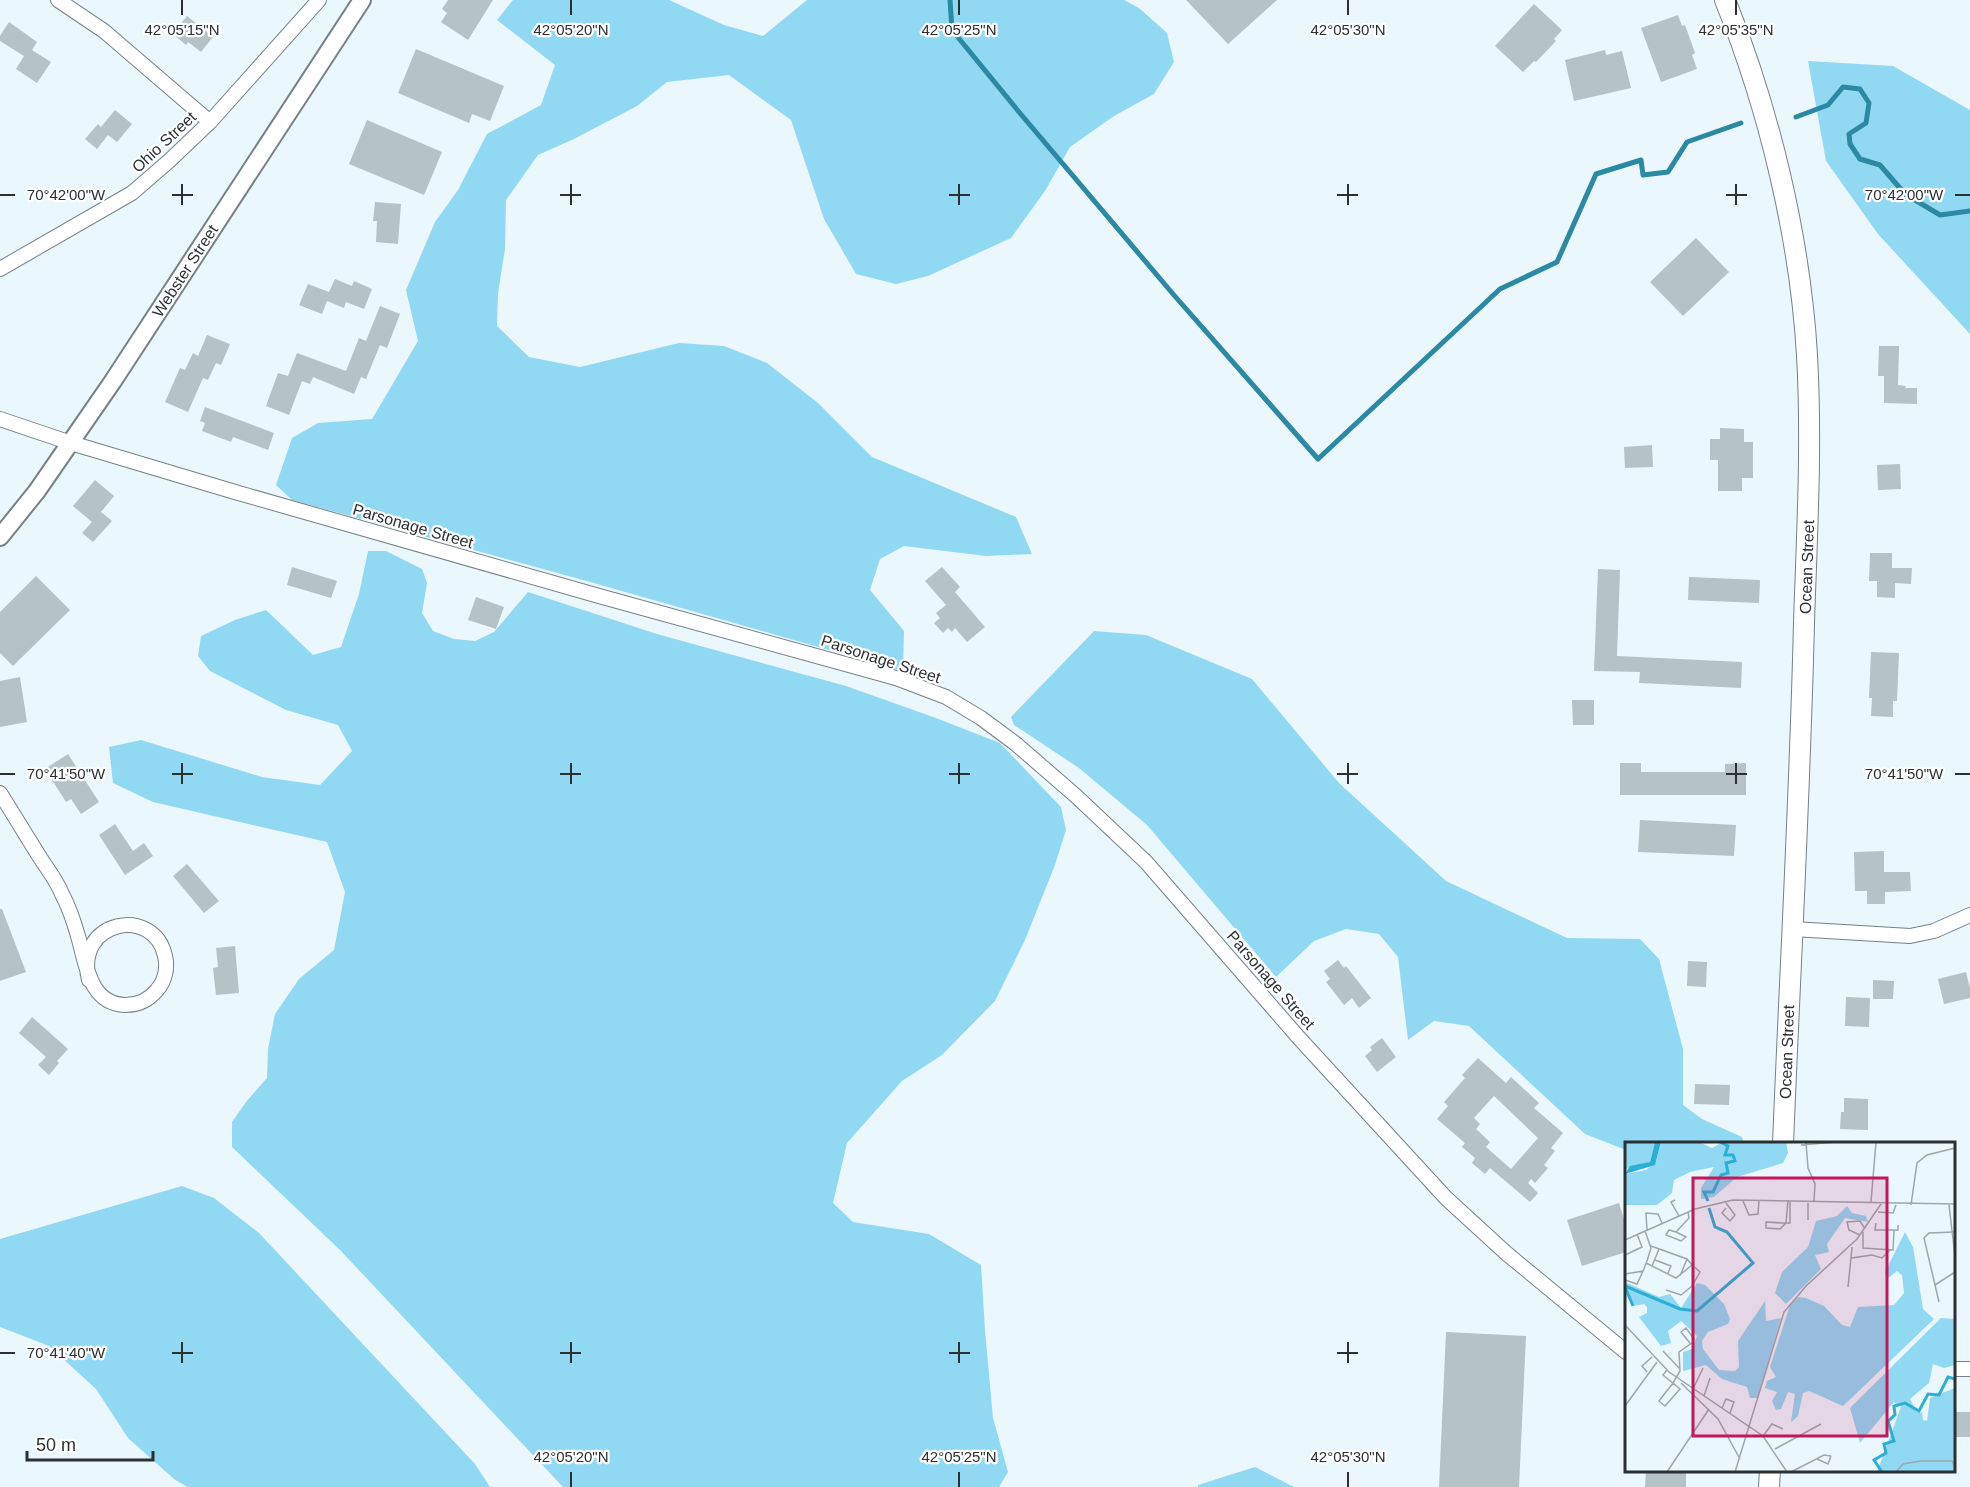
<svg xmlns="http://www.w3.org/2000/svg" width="1970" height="1487" viewBox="0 0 1970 1487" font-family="Arial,sans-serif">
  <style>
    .green { fill: #91d9f3 }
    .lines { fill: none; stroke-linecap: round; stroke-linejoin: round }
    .stream { stroke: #2c89a3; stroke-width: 5 }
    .building { fill: #b5c2c6; fill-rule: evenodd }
    .minor-casing { stroke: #768185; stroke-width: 16 }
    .tertiary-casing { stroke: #768185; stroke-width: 20 }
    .secondary-casing { stroke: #768185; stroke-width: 22 }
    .minor { stroke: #fff; stroke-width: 14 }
    .tertiary { stroke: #fff; stroke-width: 16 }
    .secondary { stroke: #fff; stroke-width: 20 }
    .ticks { fill: none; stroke: #2b3032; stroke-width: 2 }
    .labels { text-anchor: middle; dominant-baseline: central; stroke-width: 4.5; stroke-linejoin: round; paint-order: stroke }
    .street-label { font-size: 16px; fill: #2b3032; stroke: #fff }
    .inset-river { fill: none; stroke: #2cafd4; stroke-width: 3 }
    .inset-road { fill: none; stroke: #9ea7ab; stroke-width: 1.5 }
    .view { fill: #c2185b; fill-opacity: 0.15; stroke: #c2185b; stroke-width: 3 }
    .inset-edge { fill: none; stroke: #2b3032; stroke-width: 3 }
    .ticks-label { font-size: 15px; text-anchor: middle; fill: #2b3032; stroke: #fff; stroke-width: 4.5; stroke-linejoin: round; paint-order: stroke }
  </style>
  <rect width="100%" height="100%" fill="#eaf7fc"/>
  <path class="green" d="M513,0H669L724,25L763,36L807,0H1124L1139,8L1167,33L1174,62L1154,94L1114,116L1070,147L1045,191L1011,238L928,276L896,284L856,274L824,219L791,120L729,75L667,82L637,106L574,139L538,155L506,200L505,249L498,293L497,326L529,357L580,367L679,343L724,346L767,363L818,403L872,457L1016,517L1032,554L986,556L904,546L880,559L870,590L904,631L903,671L583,580L292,500L276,485L292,438L318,423L372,419L418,341L406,290L435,222L458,190L487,134L541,105L555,65L497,20Z
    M1808,61L1893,66L1970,110V334L1878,234L1826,161Z
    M368,551H386L422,569L427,583L422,613L433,631L454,639L475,641L494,632L528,592L657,634L846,686L936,718L1000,743L1061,807L1066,830L1055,865L1025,940L995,1001L942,1055L902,1081L847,1143L833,1203L853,1222L929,1234L981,1265L985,1330L993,1418L1008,1472L999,1487H563L340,1250L232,1147V1122L246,1102L267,1078L268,1049L275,1014L299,979L334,950L345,892L327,842L153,802L113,783L109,747L141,740L262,777L320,785L352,751L338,725L286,710L210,671L198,656L201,636L235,620L266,610L313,655L341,647L359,594Z
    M1094,631L1146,635L1252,679L1339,783L1446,881L1567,938L1640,939L1659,959L1683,1049V1105L1702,1119L1742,1137L1744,1143L1626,1144V1150L1585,1134L1469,1026L1434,1021L1408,1040L1398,957L1379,934L1346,929L1314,941L1276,977L1147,825L1079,768L1014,725L1011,717Z
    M182,1186L214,1198L259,1233L475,1464L490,1487H187L174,1479L128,1438L96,1389L49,1346L0,1327V1239Z
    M1255,1467L1294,1487H1198V1485Z"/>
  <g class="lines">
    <path class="stream" d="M950,0L952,30L1019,112L1173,294L1318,459L1500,289L1557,262L1596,174L1641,160L1643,175L1668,172L1687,142L1741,123
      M1796,117L1828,105L1843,87L1860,89L1869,103L1866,123L1849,134L1850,144L1860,159L1880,165L1905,194L1940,215L1970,211"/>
  </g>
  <path class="building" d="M448,0H493L468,40L441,22L447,13L442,9Z
    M1186,0H1277L1228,44Z
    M1534,4L1562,30L1554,39L1556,41L1536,62L1534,61L1523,72L1495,46Z
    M1678,15L1682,26L1685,25L1695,53L1692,55L1697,69L1661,82L1641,28Z
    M187,16L213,37L201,52L188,42L186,45L173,34Z
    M9,22L37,42L32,50L51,62L37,83L16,69L24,56L0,41V36Z
    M416,49L504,86L490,121L472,114L469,123L398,93Z
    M1605,50L1606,55L1622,51L1631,88L1574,101L1565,60Z
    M115,110L132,124L117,142L108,135L97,149L85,139L98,124L101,127Z
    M367,120L442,152L424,195L349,164Z
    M375,202L401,204L398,244L376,242L377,221H373Z
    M1696,238L1729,272L1683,316L1650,282Z
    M335,279L352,286L354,281L372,289L364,309L346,302L344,308L327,301L322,314L299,305L308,284L329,292Z
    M380,306L400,314L387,348L380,345L366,379L361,377L354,394L313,377L310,384L302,381L289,415L266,406L278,373L288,376L297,353L346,371L359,338L366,341Z
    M207,335L230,344L221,365L216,363L208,380L203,378L188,412L165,402L180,368L185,370L193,353L198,356Z
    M1879,346H1899L1898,385L1906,386L1905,388H1917V404L1884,403V376H1878Z
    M205,407L274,433L268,450L233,437L231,442L202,431L205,423L200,421Z
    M1720,428L1744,429V442H1753V478H1742V491H1718V460H1710V439H1720Z
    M1652,445L1653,467L1625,468L1624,447Z
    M1900,464L1901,489L1878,490L1877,465Z
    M95,480L114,496L101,512L112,521L93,542L82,533L92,522L73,506Z
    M1870,553H1892V568H1912L1911,584L1895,583V598L1877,597V581H1869Z
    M292,567L337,581L331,598L287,585Z
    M942,567L960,587L955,592L985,627L967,642L955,628L952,632L948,628L943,633L934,623L940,618L936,613L946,605L925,581Z
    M1598,569L1620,570L1617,656L1742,662L1741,688L1639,683L1640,672L1594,671Z
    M36,576L70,610L13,666L0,653V612Z
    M1689,577L1760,580L1759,603L1688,600Z
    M476,597L504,607L496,629L468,620Z
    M1871,652L1899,653L1897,701H1893V717L1871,716L1872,698H1869Z
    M20,677L27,722L0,727V681Z
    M1572,700H1594V725H1573Z
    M68,754L99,802L81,814L71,799L66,802L45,769Z
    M1620,763H1641V772H1725V764L1746,763V795H1620Z
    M1640,820L1736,825L1734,856L1638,852Z
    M115,824L133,851L144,843L153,856L125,875L99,835Z
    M1884,851V872H1910L1911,891L1885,892V904H1867V891H1855L1854,852Z
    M187,864L219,901L204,913L173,876Z
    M0,909H2L26,972L0,981Z
    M235,946L239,993L216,995L213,968L218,967L216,948Z
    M1338,960L1344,968L1346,966L1371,998L1359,1008L1352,998L1344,1005L1326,982L1330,979L1324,971Z
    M1688,961L1707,962L1706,987L1687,986Z
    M1966,972L1970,988V998L1944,1004L1938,979Z
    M1873,980L1894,981L1893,999H1873Z
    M1846,997L1870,998L1869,1027L1845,1026Z
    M32,1017L68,1049L57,1061L59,1063L49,1075L38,1065L46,1057L19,1033Z
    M1382,1038L1396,1057L1377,1072L1365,1056L1372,1050L1370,1047Z
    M1478,1058L1506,1083L1511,1077L1539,1103L1534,1108L1563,1133L1551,1148L1555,1151L1544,1165L1548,1168L1535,1183L1531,1179L1528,1183L1538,1193L1530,1202L1490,1168L1485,1174L1472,1163L1475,1158L1462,1147L1465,1143L1437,1119L1448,1106L1444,1102L1465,1078L1462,1075ZM1494,1096L1538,1138L1511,1169L1486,1147L1490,1142L1476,1129L1480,1124L1474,1118Z
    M1695,1084L1730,1085L1729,1105L1694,1104Z
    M1844,1098L1868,1099V1130L1840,1129L1841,1112H1844Z
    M1619,1203L1626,1226V1252L1582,1266L1567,1220Z
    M1446,1332L1526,1336L1519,1487H1439Z
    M1954,1412H1970V1437H1954Z
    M1646,1470H1686V1487H1645Z"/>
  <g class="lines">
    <defs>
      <path id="minor" d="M58,0L104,31L210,122
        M0,269L132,193L169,161L210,122L319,0
        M0,419L71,443L235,492L599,596L896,678L946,697L981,718L1016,744L1076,796L1146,862L1299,1038L1446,1198L1506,1253L1626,1352
        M0,793C14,815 27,837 41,859C48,870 57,881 62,894C69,907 74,922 78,936C86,963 89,1004 125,1005C138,1005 149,1000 157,990C165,981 168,968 165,956C154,905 74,920 89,980
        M1793,929L1910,936L1934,931L1970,915
        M1954,1369H1970"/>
      <path id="tertiary" d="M0,537L37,491L113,381L362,0"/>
      <path id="secondary" d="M1725,0C1769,109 1800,237 1807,355C1812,444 1807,533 1804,622C1800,796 1790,970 1783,1144
        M1769,1487L1770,1470"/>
    </defs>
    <use href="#minor" class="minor-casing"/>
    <use href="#tertiary" class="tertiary-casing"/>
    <use href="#secondary" class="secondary-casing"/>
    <use href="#minor" class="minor"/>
    <use href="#tertiary" class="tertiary"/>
    <use href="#secondary" class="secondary"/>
  </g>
  <path class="ticks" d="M182,0V15M571,0V15M959,0V15M1348,0V15M1736,0V15M182,184V205M571,184V205M959,184V205M1348,184V205M1736,184V205M0,195H15M172,195H193M560,195H581M949,195H970M1337,195H1358M1726,195H1747M1955,195H1970M182,763V784M571,763V784M959,763V784M1348,763V784M1736,763V784M0,774H15M172,774H193M560,774H581M949,774H970M1337,774H1358M1726,774H1747M1955,774H1970M182,1342V1363M571,1342V1363M959,1342V1363M1348,1342V1363M0,1353H15M172,1353H193M560,1353H581M949,1353H970M1337,1353H1358M571,1472V1487M959,1472V1487M1348,1472V1487"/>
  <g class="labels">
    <g class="street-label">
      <text transform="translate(164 142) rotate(-43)">Ohio Street</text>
      <text transform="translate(185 271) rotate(-57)">Webster Street</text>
      <text transform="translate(413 526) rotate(16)">Parsonage Street</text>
      <text transform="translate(1807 567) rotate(-88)">Ocean Street</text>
      <text transform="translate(881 659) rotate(18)">Parsonage Street</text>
      <text transform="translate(1271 980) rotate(49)">Parsonage Street</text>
      <text transform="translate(1787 1052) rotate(-88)">Ocean Street</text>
    </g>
  </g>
  <g transform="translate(1625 1142)">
    <rect width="330" height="330" fill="#eaf7fc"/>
    <path d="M0,0H30L25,20L0,27ZM36,0H74L87,6L98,0H161L163,11L158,21L112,35L89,55L76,57V46L89,25L65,30L49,38L47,51L32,63H0V32L21,28L31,20ZM222,64L227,71L241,74L243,80L220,76L202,102L204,110L190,113L196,127L161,162L150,151L157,130L183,105L191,79L212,74ZM280,90L288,105L298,167L309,177L218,264L184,249L178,251L173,274L166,280L170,252L163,250L156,267L151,268L147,259L152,250L140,246L142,239L151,235L145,225L165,163L173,155L181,156L199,164L217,183L225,185L233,165L269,163L279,151L277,133L272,129L262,137L260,130ZM0,140L34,155L45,152L56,166L72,141L80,143L99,162L105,177L103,182L83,190L77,199L78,207L94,228L110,229L114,225L113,199L140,159L141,179L156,176L133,256H125L122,245L97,237L81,223L58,229V210L67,207L72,194L56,179L43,189L46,201L36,204L14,175L22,171V165L19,162L8,164ZM316,176L330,177V223L319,226L308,222L304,241L285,257L292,270L297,271L298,278L302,279L305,256L330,246V330H252L276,265L269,260L235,301L225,266Z" fill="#91d9f3"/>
    <path d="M30,0H36L30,23L0,32L5,24L25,20Z" fill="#2cafd4"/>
    <path class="inset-river" d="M83,59L79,50H88L96,33L103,31L101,21L110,19L108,13H100L103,4L95,0M0,144L55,167L72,169L128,121L102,90L90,85L84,66M0,145L8,164M257,330L249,318L261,311L259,302L269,299L263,279L270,273L269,264L280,261L294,269L303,252L314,253L323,235L330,237"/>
    <path class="inset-road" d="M181,0L183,26L190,42L189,59M176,3L211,0M50,58L46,60L54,74M163,58L161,81H165V60M118,59L124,73L133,72L134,58M246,60L251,0M101,61L110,73L105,79L97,71L101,66M286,63L292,21L302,13L330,6M324,63L330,114M253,70L268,71L271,63M183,78V59M141,80L157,81H161L155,87L141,86ZM251,81L250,88H273V83M22,88L21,71L33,72L37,81M51,90L44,88L41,93L56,99L61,95L51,90L64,76L63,70M238,90V106L268,108L269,88M235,93L224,88L222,80L235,79L240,87M0,98L70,67L108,58L330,62M227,105L226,116L247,113L257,116L265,108M0,113L17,105L12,92M30,118L46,124L43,131M21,121L51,136L67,123L62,117L26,104M27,124L34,107M0,132L18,129L22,119L26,106L20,89M55,134L62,117M0,138L12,142L18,129M310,143L330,130M223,145L226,116M41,148L56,153L67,144L75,130L67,123M314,160L299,96L304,91L330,90M0,183L44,230L138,294L162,330M38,209L55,227M42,228L38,233L44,238L48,241L55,247L40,264L34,259L48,241L55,229L54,210L68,200L69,197L61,186L56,190L65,201M22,230L17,224L27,215M56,241L93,277L115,317M68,247L78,226M79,254L85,236M0,264L32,220M97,266L101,257L109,260L105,271M138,294L147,282L158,287M150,307L196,282M192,317L203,322L206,314M42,330L84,267M110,330L159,170L181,144L232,97L256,62M166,330L199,313L206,314M271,330L278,322L295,319H327L330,325"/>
    <path class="view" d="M68,36H262V294H68Z"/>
    <rect width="330" height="330" class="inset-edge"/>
  </g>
  <g class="ticks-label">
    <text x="182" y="35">42°05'15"N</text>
    <text x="571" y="35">42°05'20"N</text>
    <text x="959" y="35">42°05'25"N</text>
    <text x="1348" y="35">42°05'30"N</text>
    <text x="1736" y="35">42°05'35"N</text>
    <text x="1904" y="200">70°42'00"W</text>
    <text x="66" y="200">70°42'00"W</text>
    <text x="1904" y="779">70°41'50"W</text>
    <text x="66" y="779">70°41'50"W</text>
    <text x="66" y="1358">70°41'40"W</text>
    <text x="571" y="1462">42°05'20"N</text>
    <text x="959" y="1462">42°05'25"N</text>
    <text x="1348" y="1462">42°05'30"N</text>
  </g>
  <path d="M27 1451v9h126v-9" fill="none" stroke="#2b3032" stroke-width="3"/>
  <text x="36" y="1451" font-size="18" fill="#2b3032" stroke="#ffffff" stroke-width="4.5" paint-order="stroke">50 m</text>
</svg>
